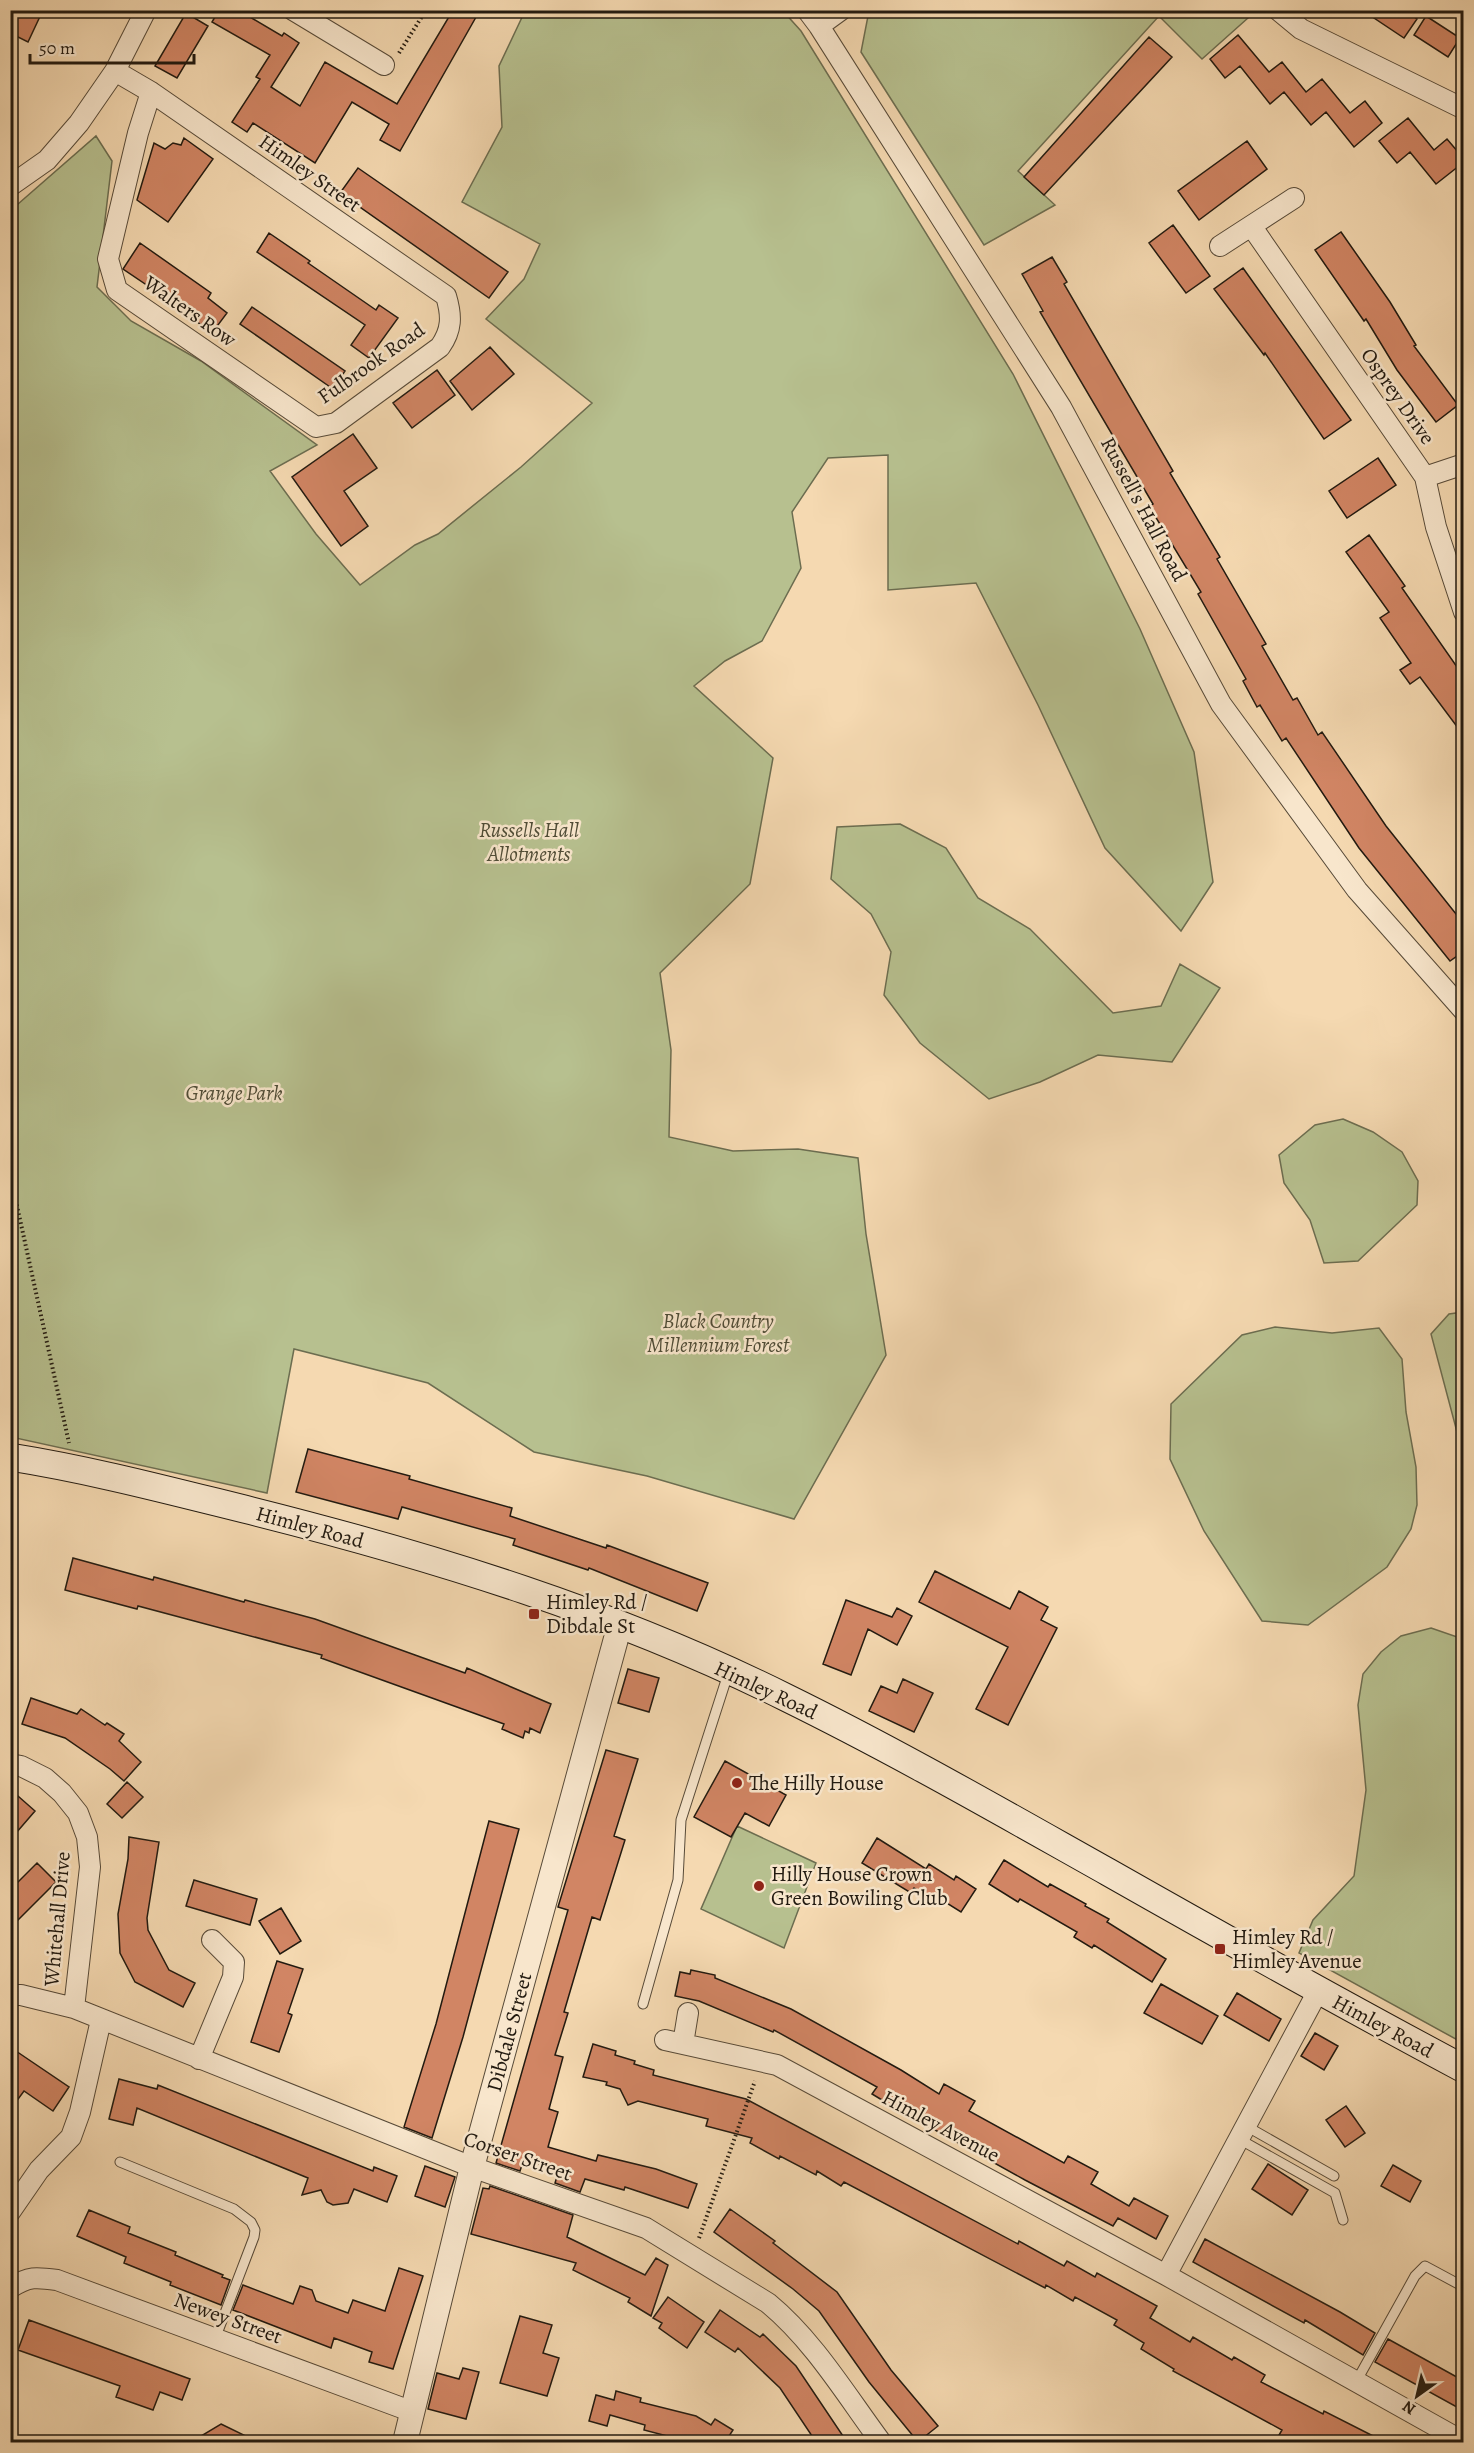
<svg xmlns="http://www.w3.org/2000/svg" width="1474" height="2453" viewBox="0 0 1474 2453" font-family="Alegreya,serif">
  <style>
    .green { fill: #b7c08f; stroke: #6c6d50; stroke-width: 1.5 }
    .building { fill: #d18564; stroke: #221a10; stroke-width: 1.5 }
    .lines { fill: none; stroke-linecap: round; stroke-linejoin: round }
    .service-casing { stroke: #574a38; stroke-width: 11 }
    .minor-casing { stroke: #574a38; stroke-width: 22 }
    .tertiary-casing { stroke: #574a38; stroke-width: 26 }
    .secondary-casing { stroke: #221a10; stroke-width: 29 }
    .path { stroke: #221a10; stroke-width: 4; stroke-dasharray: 1.5 3; stroke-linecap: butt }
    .service { stroke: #f8e6cc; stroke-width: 9 }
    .minor { stroke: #f8e6cc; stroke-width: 20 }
    .tertiary { stroke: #f8e6cc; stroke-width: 24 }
    .secondary { stroke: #f8e6cc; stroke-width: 27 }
    .poi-dot { fill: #8f2418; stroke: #f8e6cc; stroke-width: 2 }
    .labels { text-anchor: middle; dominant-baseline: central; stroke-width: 5; stroke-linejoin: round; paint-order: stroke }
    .street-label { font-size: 21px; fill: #221a10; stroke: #f8e6cc }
    .park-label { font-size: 21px; font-style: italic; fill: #4f4c36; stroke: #f8e6cc }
    .poi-label { font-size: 21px; fill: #221a10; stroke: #f8e6cc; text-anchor: start }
  </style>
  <rect width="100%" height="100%" fill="#f5d9b1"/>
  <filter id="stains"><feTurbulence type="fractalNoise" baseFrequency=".00333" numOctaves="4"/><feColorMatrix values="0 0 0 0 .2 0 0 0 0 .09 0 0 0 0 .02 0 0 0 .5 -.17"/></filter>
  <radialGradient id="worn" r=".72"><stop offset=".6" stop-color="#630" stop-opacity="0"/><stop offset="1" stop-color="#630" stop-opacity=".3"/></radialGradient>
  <path class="green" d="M525,11H783L801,31L1013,374L1140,629L1194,752L1213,882L1181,931L1105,848L1038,705L976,583L888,590V455L828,458L792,512L801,568L762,641L725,661L694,686L773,758L750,884L660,973L671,1050L669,1137L733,1151L798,1149L858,1158L866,1234L886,1355L794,1519L647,1476L534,1452L428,1383L294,1349L267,1493L11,1437L10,211L96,136L112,161L97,287L131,321L201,361L317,445L270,471L316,534L360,585L415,545L438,534L521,467L592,403L486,319L524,279L540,244L462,202L502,127L499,66Z
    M1242,11L1248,18L1202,59L1159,16L1018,171L1055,205L984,245L861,52L868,16L876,11Z
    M900,824L946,848L978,898L1030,929L1113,1013L1161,1006L1180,964L1220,988L1172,1062L1098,1055L1040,1082L989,1099L920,1043L884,995L891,952L871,914L831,879L837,827Z
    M1343,1119L1373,1132L1402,1152L1418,1181L1417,1205L1358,1261L1324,1263L1310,1220L1284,1183L1279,1155L1315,1125Z
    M1463,1312H1464L1463,1442L1457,1432L1431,1334L1449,1314Z
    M1275,1327L1332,1333L1379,1328L1402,1359L1406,1412L1416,1467L1417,1505L1411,1529L1387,1567L1308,1625L1262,1621L1204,1531L1170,1459L1171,1404L1242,1335Z
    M1431,1628L1463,1639V2043L1299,1953L1313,1920L1354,1876L1366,1790L1358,1705L1363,1674L1381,1652L1401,1636Z
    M737,1826L816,1863L784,1948L701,1909Z"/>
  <path class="building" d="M10,10H43L28,42L10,33Z
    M219,10H238L282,36L284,33L299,43L271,87L300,106L325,62L397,104L453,10H480L400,151L380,140L389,124L352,102L315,163L253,123L247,132L232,122L260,79L256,77L270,55L212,22Z
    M1362,10H1404L1417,19L1404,38Z
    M186,13L208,26L177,78L155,66Z
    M1426,16L1460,38L1448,57L1414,35Z
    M1238,35L1269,72L1282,62L1306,92L1322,79L1350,113L1365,101L1382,123L1354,147L1326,112L1311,125L1284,92L1270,104L1240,66L1225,78L1210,59Z
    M1149,37L1172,57L1044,195L1024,177Z
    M1408,118L1434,150L1447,139L1464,159V162L1436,184L1410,152L1397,163L1379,141Z
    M184,138L213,159L168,222L137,200L154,143L165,149L173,143L181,145Z
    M1247,141L1267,169L1199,220L1178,191Z
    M358,168L508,272L489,298L340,193Z
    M1173,225L1210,276L1186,293L1149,243Z
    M1341,232L1390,302L1416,345L1414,346L1458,405L1436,422L1397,370L1366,319L1364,321L1315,250Z
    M269,233L310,261L308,263L376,310L379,305L398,318L369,358L351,345L365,325L257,252Z
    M140,243L211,293L208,298L227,313L212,333L196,321L200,315L172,296L169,300L123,269Z
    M1052,257L1067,282L1064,284L1173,471L1170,473L1220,557L1217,559L1266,644L1262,646L1293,700L1297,698L1318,735L1322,732L1386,826L1464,924V951L1450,961L1359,848L1286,738L1282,741L1260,705L1257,707L1243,681L1246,679L1198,594L1201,592L1149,506L1153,504L1040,312L1043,311L1022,274Z
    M1243,268L1351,420L1324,439L1265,353L1264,355L1214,289Z
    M252,307L345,371L333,389L240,324Z
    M490,347L514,374L472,410L450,381Z
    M437,370L455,395L412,428L393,403Z
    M353,434L377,468L344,491L368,526L341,546L292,477Z
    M1378,458L1396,485L1347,518L1329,491Z
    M1369,535L1405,586L1402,588L1464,677V736L1420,677L1410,684L1400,670L1411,663L1380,618L1389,612L1346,552Z
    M308,1449L410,1476L409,1479L512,1508L510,1516L606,1548L607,1545L708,1583L697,1611L589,1568L588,1570L513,1545L515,1539L402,1507L398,1519L296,1492Z
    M73,1558L153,1580L154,1577L244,1602L245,1600L315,1619L465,1673L467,1668L551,1704L540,1733L530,1728L529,1733L525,1731L523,1738L502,1729L504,1724L321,1658L322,1655L138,1606L137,1609L65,1590Z
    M935,1571L1010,1609L1019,1591L1048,1607L1041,1620L1057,1628L1008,1725L976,1709L1008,1647L919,1602Z
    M846,1600L892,1617L897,1608L912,1616L897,1645L868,1629L851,1675L823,1664Z
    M628,1669L659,1678L649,1712L618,1703Z
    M903,1679L933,1693L914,1732L869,1711L881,1686L897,1693Z
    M31,1698L77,1714L81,1709L105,1725L107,1723L124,1734L119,1741L141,1762L124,1781L110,1769L65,1738L22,1724Z
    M606,1750L638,1759L614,1836L625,1840L600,1920L592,1917L564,2012L568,2013L555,2055L563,2057L549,2109L558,2112L548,2147L596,2161L598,2155L656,2169L697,2184L688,2208L625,2187L624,2190L585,2179L580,2192L555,2183L559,2170L524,2159L520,2171L496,2163L568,1910L558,1907Z
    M725,1761L786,1795L769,1826L745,1813L731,1837L694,1817Z
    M127,1782L143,1797L122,1818L107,1804Z
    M10,1789L35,1811L10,1840Z
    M489,1821L519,1829L463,2037L432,2138L404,2127L436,2024Z
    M129,1837L159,1842L147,1918L148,1930L169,1970L195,1983L183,2007L135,1982L120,1953L118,1914L128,1859Z
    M877,1838L926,1869L929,1864L954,1880L956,1876L976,1889L961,1912L942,1900L939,1904L914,1888L911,1893L862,1863Z
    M1004,1860L1048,1887L1050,1884L1086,1904L1085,1906L1109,1919L1107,1922L1166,1959L1152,1982L1094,1945L1092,1948L1074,1937L1077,1932L1020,1899L1018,1902L989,1884Z
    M37,1863L56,1882L10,1928V1890Z
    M194,1880L257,1899L250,1925L186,1906Z
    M281,1908L301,1941L280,1954L259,1921Z
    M277,1961L303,1969L288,2013L292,2015L279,2052L251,2042Z
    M691,1970L715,1975V1978L791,2009L901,2070L939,2094L944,2084L975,2101L969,2111L1064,2163L1068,2156L1098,2172L1091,2184L1129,2206L1134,2198L1168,2216L1156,2239L1118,2218L1113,2226L1025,2180L892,2106L872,2094L877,2087L774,2030L773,2032L699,2001L675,1996L680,1972L690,1974Z
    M1161,1984L1218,2016L1202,2044L1144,2013Z
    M1237,1993L1281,2019L1269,2041L1224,2015Z
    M1315,2033L1338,2046L1324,2070L1301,2056Z
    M593,2044L616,2051L615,2055L635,2061L634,2064L654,2070L653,2075L746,2099L1018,2244L1019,2241L1064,2266L1067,2261L1095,2277L1097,2273L1157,2306L1150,2318L1190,2342L1193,2337L1232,2360L1234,2357L1265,2375L1261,2382L1323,2414L1324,2411L1385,2442H1275L1282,2430L1173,2371L1174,2369L1141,2349L1144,2343L1114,2325L1117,2320L1075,2297L1073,2301L1046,2285L1045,2288L844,2182L841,2186L817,2171L816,2175L780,2156L779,2159L750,2143L752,2138L706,2126L708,2119L638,2101L628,2105L620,2089L606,2085L607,2082L583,2077Z
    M10,2047L69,2087L53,2111L24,2091L10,2110Z
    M119,2079L157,2089L158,2085L373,2171L374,2167L397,2176L387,2202L354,2189L348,2203L333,2205L327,2202L321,2190L302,2195L308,2178L137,2108L133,2125L109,2119Z
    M1346,2106L1365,2133L1345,2147L1326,2120Z
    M1268,2164L1308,2190L1292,2215L1252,2189Z
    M1393,2165L1421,2181L1410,2202L1381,2186Z
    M425,2166L455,2177L445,2207L415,2196Z
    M490,2186L573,2215L567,2237L645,2275L656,2258L668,2265L651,2316L628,2302L630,2298L573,2270L576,2263L471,2234L483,2188L489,2189Z
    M730,2209L775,2241L773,2243L837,2292L891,2370L938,2426L918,2442L869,2382L819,2311L793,2289L714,2232Z
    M89,2210L130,2227L128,2233L176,2252L175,2255L223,2275L222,2277L230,2280L221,2305L170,2285L171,2282L124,2263L126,2257L77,2236Z
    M1205,2239L1340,2312L1375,2333L1363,2355L1305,2320L1304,2323L1193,2262Z
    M399,2268L423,2276L393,2369L369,2362L372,2352L334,2338L331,2348L233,2310L243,2285L293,2304L300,2286L312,2290L316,2301L348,2313L353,2300L385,2311Z
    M668,2297L704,2322L687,2348L659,2328L662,2323L653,2318Z
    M720,2310L760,2337L763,2334L796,2366L847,2442H816L780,2388L738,2348L735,2352L705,2332Z
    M520,2316L552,2325L543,2353L559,2358L547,2396L500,2383Z
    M29,2320L190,2379L182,2400L160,2392L153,2410L116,2397L120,2386L18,2350Z
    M1388,2339L1464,2381V2411L1375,2362Z
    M463,2368L479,2372L466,2419L428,2409L437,2373L459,2379Z
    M616,2391L641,2398L640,2402L696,2416L711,2425L715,2419L733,2430L729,2436L739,2442H690L644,2430L645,2425L610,2415L607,2426L589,2421L596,2395L614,2400Z
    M221,2424L258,2442H191Z"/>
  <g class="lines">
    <defs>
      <path id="service" d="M643,2004L678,1880L681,1820L728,1674
        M1246,2126L1334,2176
        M1239,2139L1335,2193L1343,2220
        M120,2162L234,2209L251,2222L255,2230L254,2237L215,2339
        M1356,2382L1415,2276L1425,2266L1464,2287"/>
      <path id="minor" d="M293,10L384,65
        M807,10L819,26L1061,407L1221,704L1357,890L1464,1011
        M1278,10L1301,29L1464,109
        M819,26L841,10
        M115,71L151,92L446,296C452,316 452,330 440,347L336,423L316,427L117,290L108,259L138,133L151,92
        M10,186L47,160L79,123L115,71L146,10
        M1252,227L1425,477L1436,527L1464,612
        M1220,246L1294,198
        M1425,477L1464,464
        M10,1764L21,1766L45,1778L62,1793L78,1813L87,1837L90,1867L74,2008
        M10,1995H21L74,2008L472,2167L646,2228L768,2303C814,2341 846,2395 881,2442
        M665,2040L777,2065L1166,2275L1464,2442
        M683,2044L688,2013
        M199,2059L233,1977L234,1962L212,1940
        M10,2212L39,2170L71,2137L80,2112L101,2020
        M1166,2275L1318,1991
        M10,2288C29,2276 36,2277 57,2280L413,2412"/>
      <path id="tertiary" d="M405,2442L472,2167L620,1624"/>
      <path id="secondary" d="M10,1457C92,1470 171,1491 252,1511C435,1557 616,1613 785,1697C895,1751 1001,1812 1108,1872C1226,1939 1344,2005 1464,2069"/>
    </defs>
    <use href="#service" class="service-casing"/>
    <use href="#minor" class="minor-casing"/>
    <use href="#tertiary" class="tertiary-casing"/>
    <use href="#secondary" class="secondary-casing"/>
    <path class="path" d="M399,53L426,10
      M10,1174L69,1443
      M699,2238L755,2081"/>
    <use href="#service" class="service"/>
    <use href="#minor" class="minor"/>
    <use href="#tertiary" class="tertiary"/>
    <use href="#secondary" class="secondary"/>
  </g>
  <g class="poi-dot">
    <rect x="528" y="1608" width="12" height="12" rx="3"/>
    <circle cx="737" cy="1783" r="6"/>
    <circle cx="759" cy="1886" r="6"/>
    <rect x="1214" y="1943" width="12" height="12" rx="3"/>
  </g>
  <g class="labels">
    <g class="street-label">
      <text transform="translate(310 173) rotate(35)">Himley Street</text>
      <text transform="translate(190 311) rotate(35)">Walters Row</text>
      <text transform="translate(371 363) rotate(-35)">Fulbrook Road</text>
      <text transform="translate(1398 396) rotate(55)">Osprey Drive</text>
      <text transform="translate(1144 509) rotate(62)">Russell's Hall Road</text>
      <text transform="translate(310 1527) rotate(15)">Himley Road</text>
      <text transform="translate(766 1690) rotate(25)">Himley Road</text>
      <text transform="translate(57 1919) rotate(-85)">Whitehall Drive</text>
      <text transform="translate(1383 2026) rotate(28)">Himley Road</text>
      <text transform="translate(509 2032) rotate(-75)">Dibdale Street</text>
      <text transform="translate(941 2126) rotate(28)">Himley Avenue</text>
      <text transform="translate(518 2156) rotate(19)">Corser Street</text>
      <text transform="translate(228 2318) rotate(20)">Newey Street</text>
    </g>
    <g class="park-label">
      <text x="529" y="830">Russells Hall<tspan x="529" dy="24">Allotments</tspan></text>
      <text x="234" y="1093">Grange Park</text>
      <text x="718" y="1321">Black Country<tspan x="718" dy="24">Millennium Forest</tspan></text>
    </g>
    <g class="poi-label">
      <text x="546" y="1602">Himley Rd /<tspan x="546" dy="24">Dibdale St</tspan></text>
      <text x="749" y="1783">The Hilly House</text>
      <text x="771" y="1874">Hilly House Crown<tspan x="771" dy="24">Green Bowiling Club</tspan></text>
      <text x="1232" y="1937">Himley Rd /<tspan x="1232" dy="24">Himley Avenue</tspan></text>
    </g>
  </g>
  <rect width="1474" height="2453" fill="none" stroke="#f5d9b1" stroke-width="36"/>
  <rect x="12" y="12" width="1450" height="2429" fill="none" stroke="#221a10" stroke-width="3"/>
  <rect x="18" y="18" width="1438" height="2417" fill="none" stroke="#221a10" stroke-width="1.5"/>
  <g transform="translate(1417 2396) rotate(214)" stroke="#f8e6cc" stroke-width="4.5" paint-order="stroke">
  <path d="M0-4.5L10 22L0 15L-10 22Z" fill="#221a10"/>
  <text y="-9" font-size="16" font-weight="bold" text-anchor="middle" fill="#221a10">N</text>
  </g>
  <path d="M30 54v9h164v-9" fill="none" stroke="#221a10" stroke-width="3"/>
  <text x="39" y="54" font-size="18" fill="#221a10" stroke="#f8e6cc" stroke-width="4.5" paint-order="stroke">50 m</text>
  <rect width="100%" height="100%" filter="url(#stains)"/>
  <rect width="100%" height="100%" fill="url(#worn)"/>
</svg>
